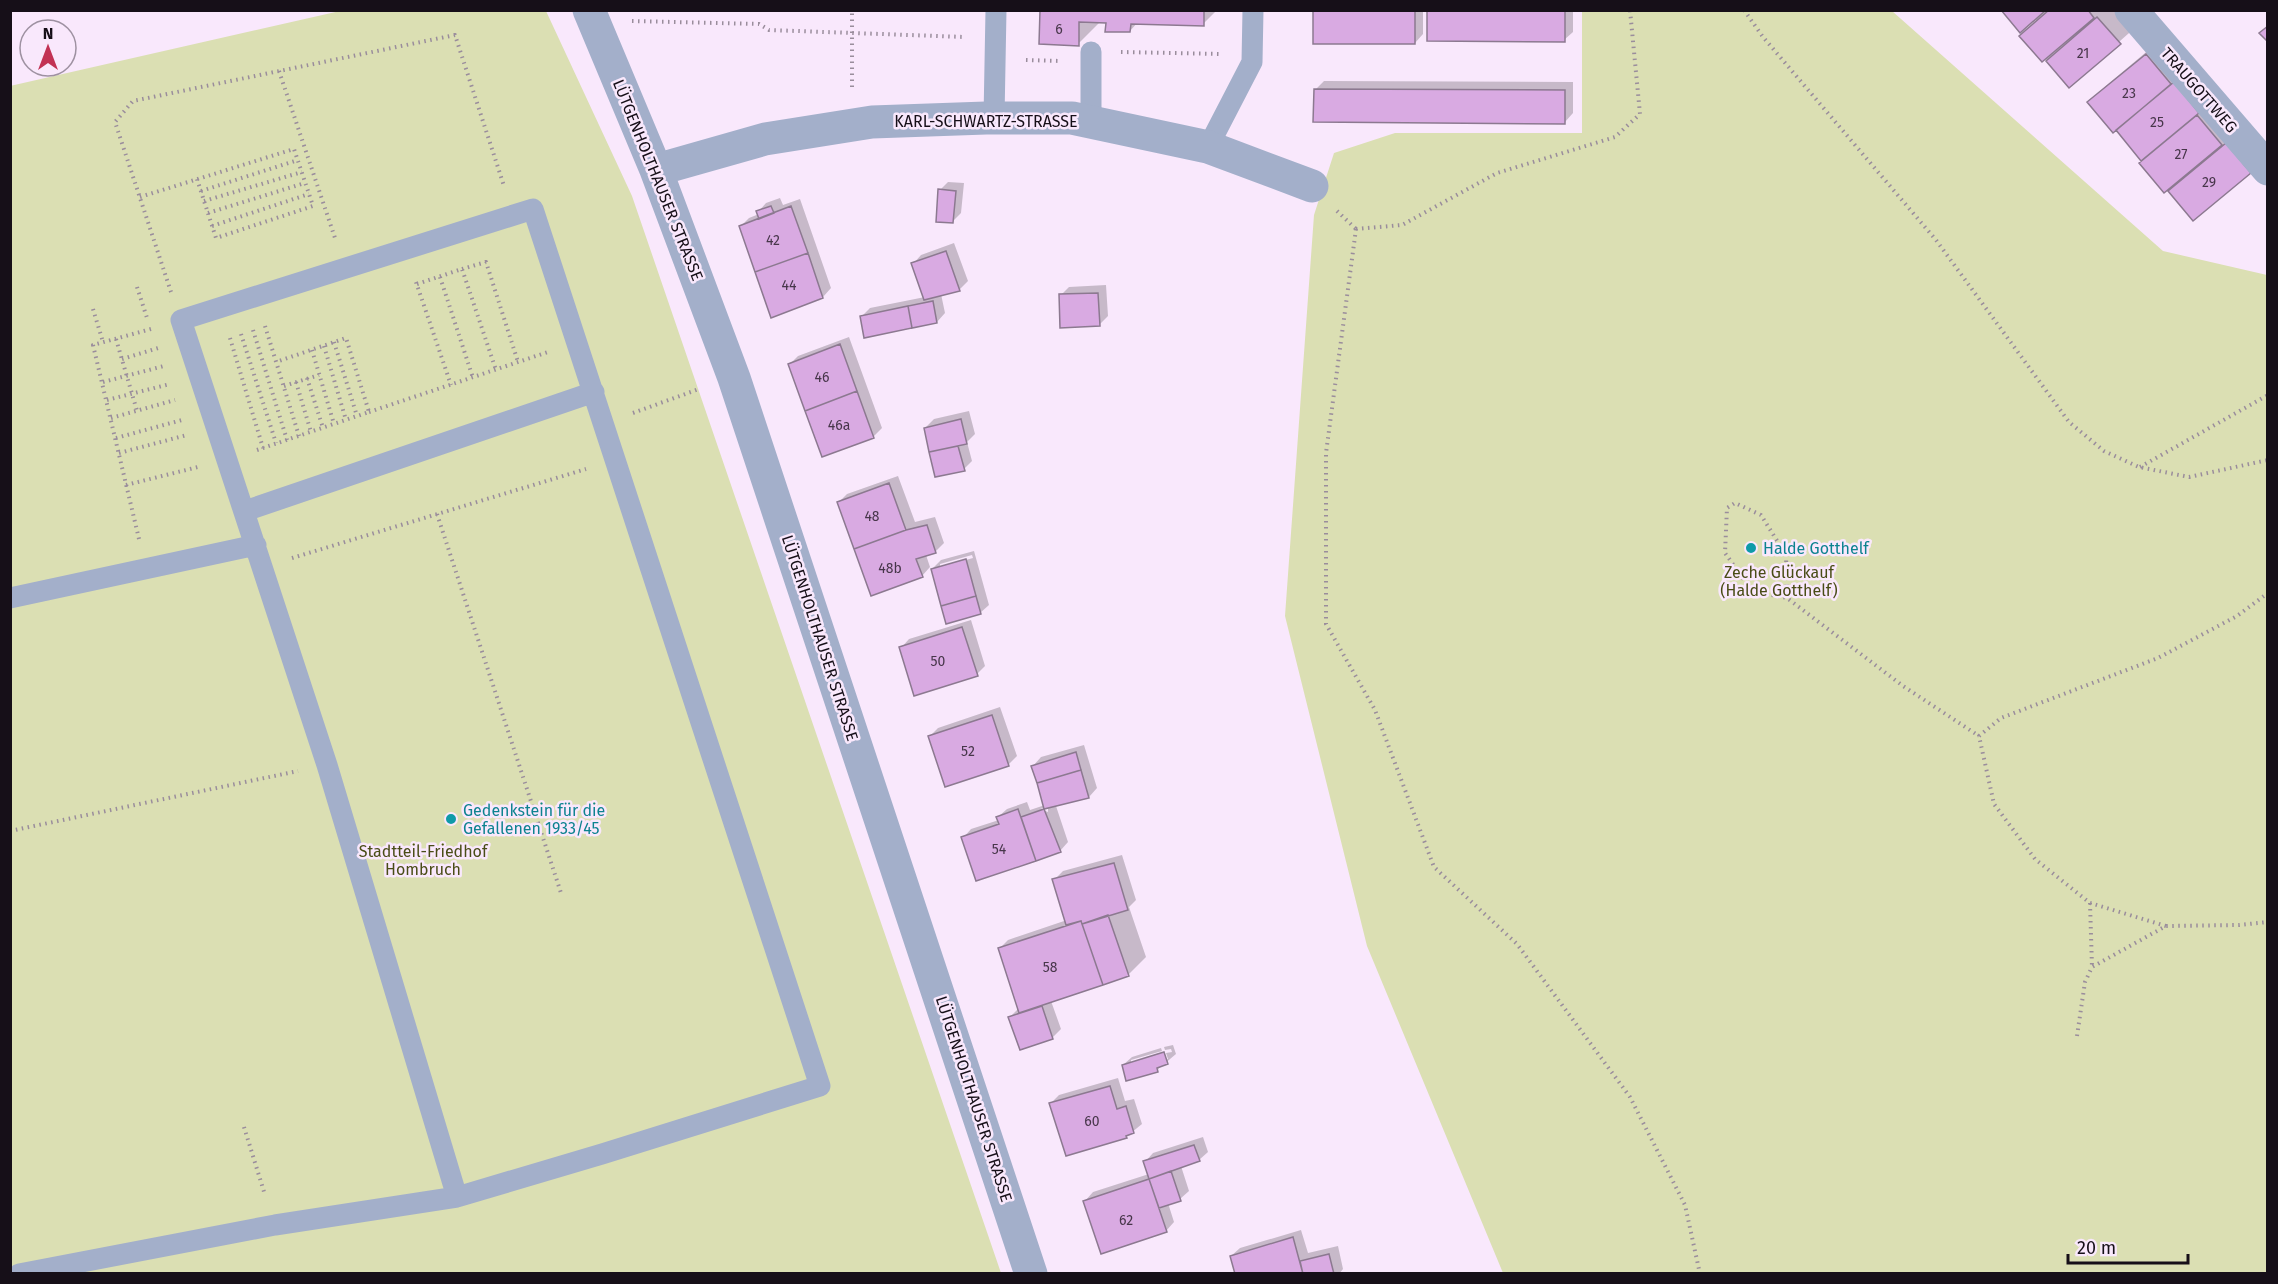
<svg xmlns="http://www.w3.org/2000/svg" width="2278" height="1284" viewBox="0 0 2278 1284" font-family="'Fira Sans',sans-serif">
  <style>
    .green { fill: #dbdfb3 }
    .shadow { fill: #0003; fill-rule: evenodd }
    .building { fill: #d9aae2; stroke: #8c7990; stroke-width: 1.5 }
    .lines { fill: none; stroke-linecap: round; stroke-linejoin: round }
    .path { stroke: #9a8d9c; stroke-width: 4; stroke-dasharray: 1.5 4.5; stroke-linecap: butt }
    .service { stroke: #a3afca; stroke-width: 21 }
    .minor { stroke: #a3afca; stroke-width: 33 }
    .culture-dot { fill: #0f9aa8; stroke: #f9e8fc; stroke-width: 2 }
    .labels { text-anchor: middle; dominant-baseline: central; stroke-width: 5; stroke-linejoin: round; paint-order: stroke }
    .number-label { font-size: 14px; fill: #47364a }
    .street-label { font-size: 16px; fill: #160f18; stroke: #f9e8fc }
    .culture-label { font-size: 16px; fill: #0d838f; stroke: #f9e8fc; text-anchor: start }
    .park-label { font-size: 16px; fill: #494c16; stroke: #f9e8fc }
  </style>
  <rect width="100%" height="100%" fill="#f9e8fc"/>
  <path class="green" d="M340,11H546L632,196L1001,1273H11L10,86Z
    M1582,11H1892L2163,251L2267,275V1273H1503L1367,946L1285,616L1314,215L1334,153L1395,133H1582Z"/>
  <path class="shadow" d="M1041,10H1217L1203,24L1138,22L1130,31L1107,22L1101,21L1078,44Z
    M1316,10H1423V34L1415,43L1314,12Z
    M1428,10H1573V32L1564,40Z
    M2003,10H2123L2137,26L2069,86L2045,58L2021,36L2037,20Z
    M2164,37L2241,129L2193,219L2116,128L2089,102L2107,85Z
    M1324,81L1573,82V113L1565,122L1315,90Z
    M948,182L964,183L961,213L952,222L940,190Z
    M780,198L783,205L800,199L831,288L823,297L772,316L741,226L749,218L759,214L758,212L766,203Z
    M954,243L968,281L959,290L941,294L945,313L937,322L861,317L870,308L925,297L913,264L921,255Z
    M1106,285L1108,316L1099,325L1061,295L1069,287Z
    M849,337L882,428L873,437L790,364L798,356Z
    M969,411L975,434L967,442L972,461L964,469L936,476L925,428L934,419Z
    M898,476L915,522L935,517L944,543L936,551L926,555L930,567L922,576L839,502L847,494Z
    M974,551L989,605L980,613L932,569L941,560ZM972,555L973,558L940,567V564Z
    M971,620L985,666L977,674L901,648L909,639Z
    M1000,707L1017,756L1008,765L929,737L938,728Z
    M1084,745L1097,788L1089,797L1056,806L1068,842L1060,851L977,879L963,838L971,829L999,820L998,817L1007,809L1027,802L1030,810L1045,805L1033,766L1041,757ZM1048,807V812L1040,809Z
    M1122,855L1136,900L1129,907L1146,957L1128,975L1051,1001L1061,1029L1052,1038L1010,1017L1019,1008L999,949L1008,940L1067,920L1054,880L1063,871Z
    M1173,1045L1176,1054L1157,1070L1123,1065L1132,1057L1161,1048L1162,1051L1131,1060V1064L1165,1061L1168,1059L1166,1053L1172,1052L1171,1049L1165,1050L1164,1047Z
    M1118,1078L1125,1101L1134,1099L1142,1124L1126,1137L1050,1104L1059,1095Z
    M1203,1137L1208,1152L1199,1160L1181,1166L1189,1191L1180,1199L1168,1203L1174,1222L1166,1231L1085,1201L1093,1192L1149,1174L1145,1162L1153,1153Z
    M1301,1230L1308,1253L1338,1246L1343,1269L1339,1274H1237L1231,1256L1240,1248Z"/>
  <path class="building" d="M1040,10H1204V26L1131,24L1130,32H1105L1106,23L1079,22V46L1039,44Z
    M1415,10V44H1313V11Z
    M1427,10H1565V42L1427,41Z
    M2001,10H2046L2020,33Z
    M2049,10H2088L2094,18L2042,62L2019,36Z
    M2097,17L2121,44L2069,88L2046,61Z
    M2268,26V42L2259,33Z
    M2146,54L2171,84L2113,133L2087,102Z
    M2174,82L2199,113L2141,161L2116,130Z
    M1314,89L1565,90V124L1313,122Z
    M2197,115L2222,145L2164,193L2139,163Z
    M2226,143L2251,173L2193,221L2168,191Z
    M938,189L956,191L953,223L936,222Z
    M771,206L774,213L759,219L756,211Z
    M791,206L808,253L755,272L739,226Z
    M946,251L960,291L924,300L911,263Z
    M808,253L823,298L771,318L755,272Z
    M1098,293L1100,326L1060,328L1059,294Z
    M933,301L937,323L912,328L908,306Z
    M908,306L912,328L864,338L860,316Z
    M840,344L857,391L805,411L788,364Z
    M857,391L874,438L822,457L805,411Z
    M961,419L967,444L929,452L924,428Z
    M958,446L965,471L935,477L929,452Z
    M889,483L906,530L854,549L837,502Z
    M927,525L936,553L916,559L923,577L871,596L854,549L906,530Z
    M966,559L976,596L941,606L931,569Z
    M976,596L981,614L946,624L941,606Z
    M962,627L978,676L914,696L899,647Z
    M992,715L1009,766L945,787L928,736Z
    M1076,752L1081,770L1037,783L1031,766Z
    M1081,770L1089,798L1044,809L1037,783Z
    M1018,809L1036,861L976,881L961,837L999,824L996,817Z
    M1044,809L1061,852L1036,861L1021,817Z
    M1114,863L1128,910L1082,924L1081,921L1066,925L1052,879Z
    M1108,915L1129,976L1103,985L1082,924Z
    M1081,921L1103,985L1019,1013L998,948Z
    M1042,1006L1053,1039L1020,1050L1008,1017Z
    M1164,1052L1168,1064L1157,1068L1158,1072L1126,1081L1122,1065Z
    M1110,1086L1117,1109L1126,1106L1134,1133L1126,1136L1127,1138L1066,1156L1049,1103Z
    M1194,1145L1200,1161L1149,1179L1143,1161Z
    M1171,1171L1181,1201L1159,1208L1149,1179Z
    M1149,1179L1167,1232L1101,1254L1083,1201Z
    M1293,1237L1303,1274H1235L1230,1256Z
    M1329,1254L1334,1274H1303L1300,1261Z"/>
  <g class="lines">
    <path class="path" d="M1744,10L1763,37L1936,240L2069,422L2104,451L2139,467L2189,477L2268,460
      M632,21L759,24L769,30L965,37
      M1121,52L1221,54
      M1026,60L1061,61
      M279,71L335,238
      M852,87V10
      M201,191L298,160
      M140,197L294,149L313,206L216,238L197,179
      M204,201L302,172
      M1337,211L1356,229
      M208,213L305,183
      M212,226L309,194
      M1356,229L1326,453V624L1375,710L1434,867L1517,944L1630,1097L1685,1205L1700,1274
      M1356,229L1402,225L1497,173L1615,137L1640,114L1630,10
      M462,269L486,262L518,362
      M440,277L473,378
      M416,282L451,385
      M417,284L462,269L496,370
      M137,287L148,321
      M171,292L115,122L133,101L455,35L504,186
      M93,309L103,342
      M265,326L299,436
      M253,330L287,440
      M241,334L276,443
      M230,338L263,448
      M116,339L137,411
      M334,342L357,416
      M324,346L346,420
      M312,350L334,424
      M122,359L158,348
      M307,378L323,428
      M103,382L164,366
      M296,382L311,432
      M284,386L319,375
      M107,400L170,384
      M369,412L548,352
      M633,413L699,389
      M111,418L175,400
      M116,438L182,420
      M257,450L369,412L346,338L276,362
      M119,453L187,435
      M2140,467L2268,395
      M126,485L198,467
      M437,514L562,896
      M139,539L93,345L151,329
      M292,558L586,469
      M1787,598L1786,555L1761,515L1735,503L1727,508L1725,553L1752,591L1787,598L1903,686L1979,736
      M10,831L298,771
      M2090,903L2092,967
      M2166,926L2090,903L2035,859L1994,804L1979,736L2001,718L2158,658L2237,616L2268,593
      M2077,1036L2085,982L2092,967L2166,926L2239,925L2268,922
      M244,1127L265,1195"/>
    <path class="service" d="M994,118L996,10
      M1091,122V52
      M1208,147L1252,62L1253,10
      M533,209L820,1086L602,1154L457,1197L327,765L181,320Z
      M245,511L594,392
      M10,598L256,545
      M19,1274L275,1225L457,1197"/>
    <path class="minor" d="M589,10L656,170L734,378L1031,1274
      M2131,10L2268,169
      M656,170L765,139L872,122L986,118H1072L1208,147L1312,186"/>
  </g>
  <g class="culture-dot">
    <circle cx="1751" cy="548" r="6"/>
    <circle cx="451" cy="819" r="6"/>
  </g>
  <g class="labels">
    <g class="number-label">
      <text x="1059" y="29">6</text>
      <text x="2083" y="53">21</text>
      <text x="2129" y="93">23</text>
      <text x="2157" y="122">25</text>
      <text x="2181" y="154">27</text>
      <text x="2209" y="182">29</text>
      <text x="773" y="240">42</text>
      <text x="789" y="285">44</text>
      <text x="822" y="377">46</text>
      <text x="839" y="425">46a</text>
      <text x="872" y="516">48</text>
      <text x="890" y="568">48b</text>
      <text x="938" y="661">50</text>
      <text x="968" y="751">52</text>
      <text x="999" y="849">54</text>
      <text x="1050" y="967">58</text>
      <text x="1092" y="1121">60</text>
      <text x="1126" y="1220">62</text>
    </g>
    <g class="street-label">
      <text transform="translate(2199 90) rotate(49)">TRAUGOTTWEG</text>
      <text x="986" y="121">KARL-SCHWARTZ-STRASSE</text>
      <text transform="translate(658 180) rotate(68)">LÜTGENHOLTHAUSER STRASSE</text>
      <text transform="translate(820 638) rotate(72)">LÜTGENHOLTHAUSER STRASSE</text>
      <text transform="translate(974 1099) rotate(72)">LÜTGENHOLTHAUSER STRASSE</text>
    </g>
    <g class="culture-label">
      <text x="1763" y="548">Halde Gotthelf</text>
      <text x="463" y="810">Gedenkstein für die<tspan x="463" dy="18">Gefallenen 1933/45</tspan></text>
    </g>
    <g class="park-label">
      <text x="1779" y="572">Zeche Glückauf<tspan x="1779" dy="18">(Halde Gotthelf)</tspan></text>
      <text x="423" y="851">Stadtteil-Friedhof<tspan x="423" dy="18">Hombruch</tspan></text>
    </g>
  </g>
  <rect width="2278" height="1284" fill="none" stroke="#160f18" stroke-width="24"/>
  <g transform="translate(48 48)"><circle r="28" fill="#f9e8fc" stroke="#9e91a1" stroke-width="1.5"/>
  <path d="M0-4.5L10 22L0 15L-10 22Z" fill="#c23254"/>
  <text y="-9" font-size="16" font-weight="bold" text-anchor="middle" fill="#160f18">N</text>
  </g>
  <path d="M2068 1254v9h120v-9" fill="none" stroke="#160f18" stroke-width="3"/>
  <text x="2077" y="1254" font-size="18" fill="#160f18" stroke="#f9e8fc" stroke-width="4.5" paint-order="stroke">20 m</text>
</svg>
